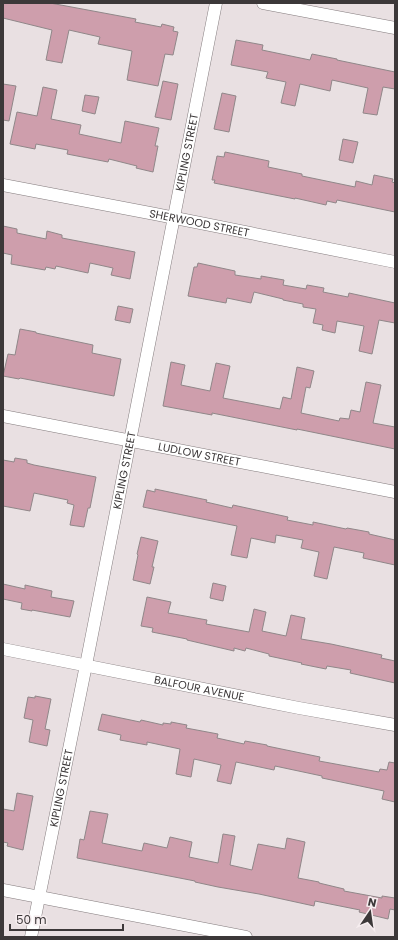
<svg xmlns="http://www.w3.org/2000/svg" width="398" height="940" viewBox="0 0 398 940" font-family="Poppins,sans-serif">
  <style>
    .building { fill: #ce9eac; stroke: #908789 }
    .lines { fill: none; stroke-linecap: round; stroke-linejoin: round }
    .minor-casing { stroke: #847c7e; stroke-width: 13 }
    .minor { stroke: #fff; stroke-width: 12 }
    .labels { text-anchor: middle; dominant-baseline: central; stroke-width: 3.5; stroke-linejoin: round; paint-order: stroke }
    .street-label { font-size: 11px; fill: #3c3839; stroke: #f6edef }
  </style>
  <rect width="100%" height="100%" fill="#e9e0e2"/>
  <path class="building" d="M3,3H50L136,19L135,22L161,27L162,24L174,27L173,31L178,32L173,55L165,54L158,86L127,80L132,51L98,44L100,37L69,30L62,63L46,60L52,30L3,18Z
    M236,40L263,45L262,50L310,60L312,54L337,59V60L395,72V89L383,87L377,115L363,113L368,88L332,80L330,91L300,84L295,106L281,103L286,82L266,78L268,72L231,65Z
    M163,81L178,84L171,120L155,117Z
    M3,84L16,86L9,121L3,120Z
    M43,87L57,90L51,119L81,125L79,134L121,143L125,121L159,128L155,146H158L153,172L136,168L137,166L109,159L108,162L67,154L68,150L36,144L35,149L10,144L17,112L37,116Z
    M222,93L236,96L229,132L214,129Z
    M85,95L99,97L95,114L82,111Z
    M343,139L358,142L353,163L339,160Z
    M225,152L269,161L268,167L302,174V176L355,187L356,181L372,185L374,175L393,179L392,182L395,183V212L337,200L336,203L327,201L326,205L295,198V199L214,183L215,180H212L217,156L224,157Z
    M3,226L17,229V233L46,239L47,231L62,235V238L135,252L130,279L111,275L113,268L90,263L88,273L56,266L55,269L46,267L45,270L11,264L12,255L3,253Z
    M198,263L235,271V275L261,279V276L284,280L283,285L306,289L307,285L324,288L323,292L348,297L349,293L395,303V323L379,320L372,354L359,351L364,326L337,321L335,333L322,330L323,325L313,323L316,309L303,307V304L283,300V299L254,292L251,303L227,298L226,303L188,296L194,267H197Z
    M118,306L133,309L130,323L115,320Z
    M20,329L36,332V333L93,345L92,353L121,359L114,396L20,378L19,379L3,376L8,354L15,355Z
    M171,362L185,365L181,385L210,391L216,363L230,366L223,398L280,409L283,397L291,399L297,367L314,371L310,388L306,387L301,413L339,421L340,418L349,419L351,410L360,412L366,382L381,385L373,423L395,427V449L297,429V430L212,413V415L163,406Z
    M15,458L27,460V463L34,465L96,477L90,508H88L84,527L70,525L74,505L67,503L68,500L34,493L30,511L3,506V460L14,462Z
    M155,489L207,500L206,502L232,508L233,505L288,517L287,520L313,525V522L346,529L347,528L369,532V534L395,540V565L363,558L364,553L334,547L327,579L314,576L319,552L301,548L303,540L276,535L275,543L251,538L247,558L231,555L237,526L143,507L147,490L155,492Z
    M141,537L158,541L152,567H154L150,584L133,580L138,555L137,554Z
    M213,583L226,586L223,601L210,598Z
    M3,584L25,589V585L52,591L51,597L74,601L70,617L32,610V611L21,609L22,603L3,599Z
    M147,597L171,602L168,613L207,620L206,624L249,632L254,609L266,612L262,631L286,636L291,615L305,618L301,639L331,644L382,655L381,658L395,661V683L350,673L351,670L327,666L326,669L301,664L302,663L269,656V654L246,648L245,651L234,648V651L187,640V639L152,632L153,628L141,626Z
    M35,696L51,699L45,729L50,730L47,746L29,742L33,720L24,718L28,697L35,698Z
    M102,714L140,722L141,720L163,725V723L171,724V722L187,725L186,728L218,734L217,738L244,744L245,741L267,745V746L320,757L319,761L379,772L380,769L387,770L389,762L395,763V802L382,799L384,791L322,778V776L275,766L274,770L236,762L231,784L217,781L221,765L194,759L191,777L176,774L180,749L147,742V745L120,740L121,735L98,730Z
    M17,793L33,796L23,850L7,846L8,843L3,842V809L14,811Z
    M90,811L108,814L102,843L142,851L144,843L167,848L170,837L192,842L189,857L218,863L223,834L235,836L230,865L252,870L258,844L285,849L287,838L305,842L298,878L319,882V883L344,889V891L382,898V896L395,898V910L390,909L388,919L359,912L360,910L315,901L314,906L259,894L218,887L195,882V881L77,858L80,839L84,840Z"/>
  <g class="lines">
    <defs>
      <g id="minor">
        <path d="M263,3L395,28"/>
        <path id="s1" d="M3,185L155,214L395,262"/>
        <path id="s2" d="M3,416L395,492"/>
        <path id="s3" d="M3,649L299,708L395,725"/>
        <path d="M3,890L246,937"/>
        <path id="s4" d="M31,937L86,665L216,3"/>
      </g>
    </defs>
    <use href="#minor" class="minor-casing"/>
    <use href="#minor" class="minor"/>
  </g>
  <g class="labels">
    <g class="street-label">
      <text stroke="none"><textPath href="#s4" startOffset="800">KIPLING STREET</textPath></text>
      <text stroke="none"><textPath href="#s1" startOffset="200">SHERWOOD STREET</textPath></text>
      <text stroke="none"><textPath href="#s2" startOffset="200">LUDLOW STREET</textPath></text>
      <text stroke="none"><textPath href="#s4" startOffset="476">KIPLING STREET</textPath></text>
      <text stroke="none"><textPath href="#s3" startOffset="200">BALFOUR AVENUE</textPath></text>
      <text stroke="none"><textPath href="#s4" startOffset="152">KIPLING STREET</textPath></text>
    </g>
  </g>
  <rect width="398" height="940" fill="none" stroke="#3c3839" stroke-width="8"/>
  <g transform="translate(370 912) rotate(13)" stroke="#f6edef" stroke-width="3" paint-order="stroke">
  <path d="M0-3L7 15L0 10L-7 15Z" fill="#3c3839"/>
  <text y="-6" font-size="11" font-weight="bold" text-anchor="middle" fill="#3c3839">N</text>
  </g>
  <path d="M10 924v6h113v-6" fill="none" stroke="#3c3839" stroke-width="2"/>
  <text x="16" y="924" font-size="12" fill="#3c3839" stroke="#f6edef" stroke-width="3" paint-order="stroke">50 m</text>
</svg>
